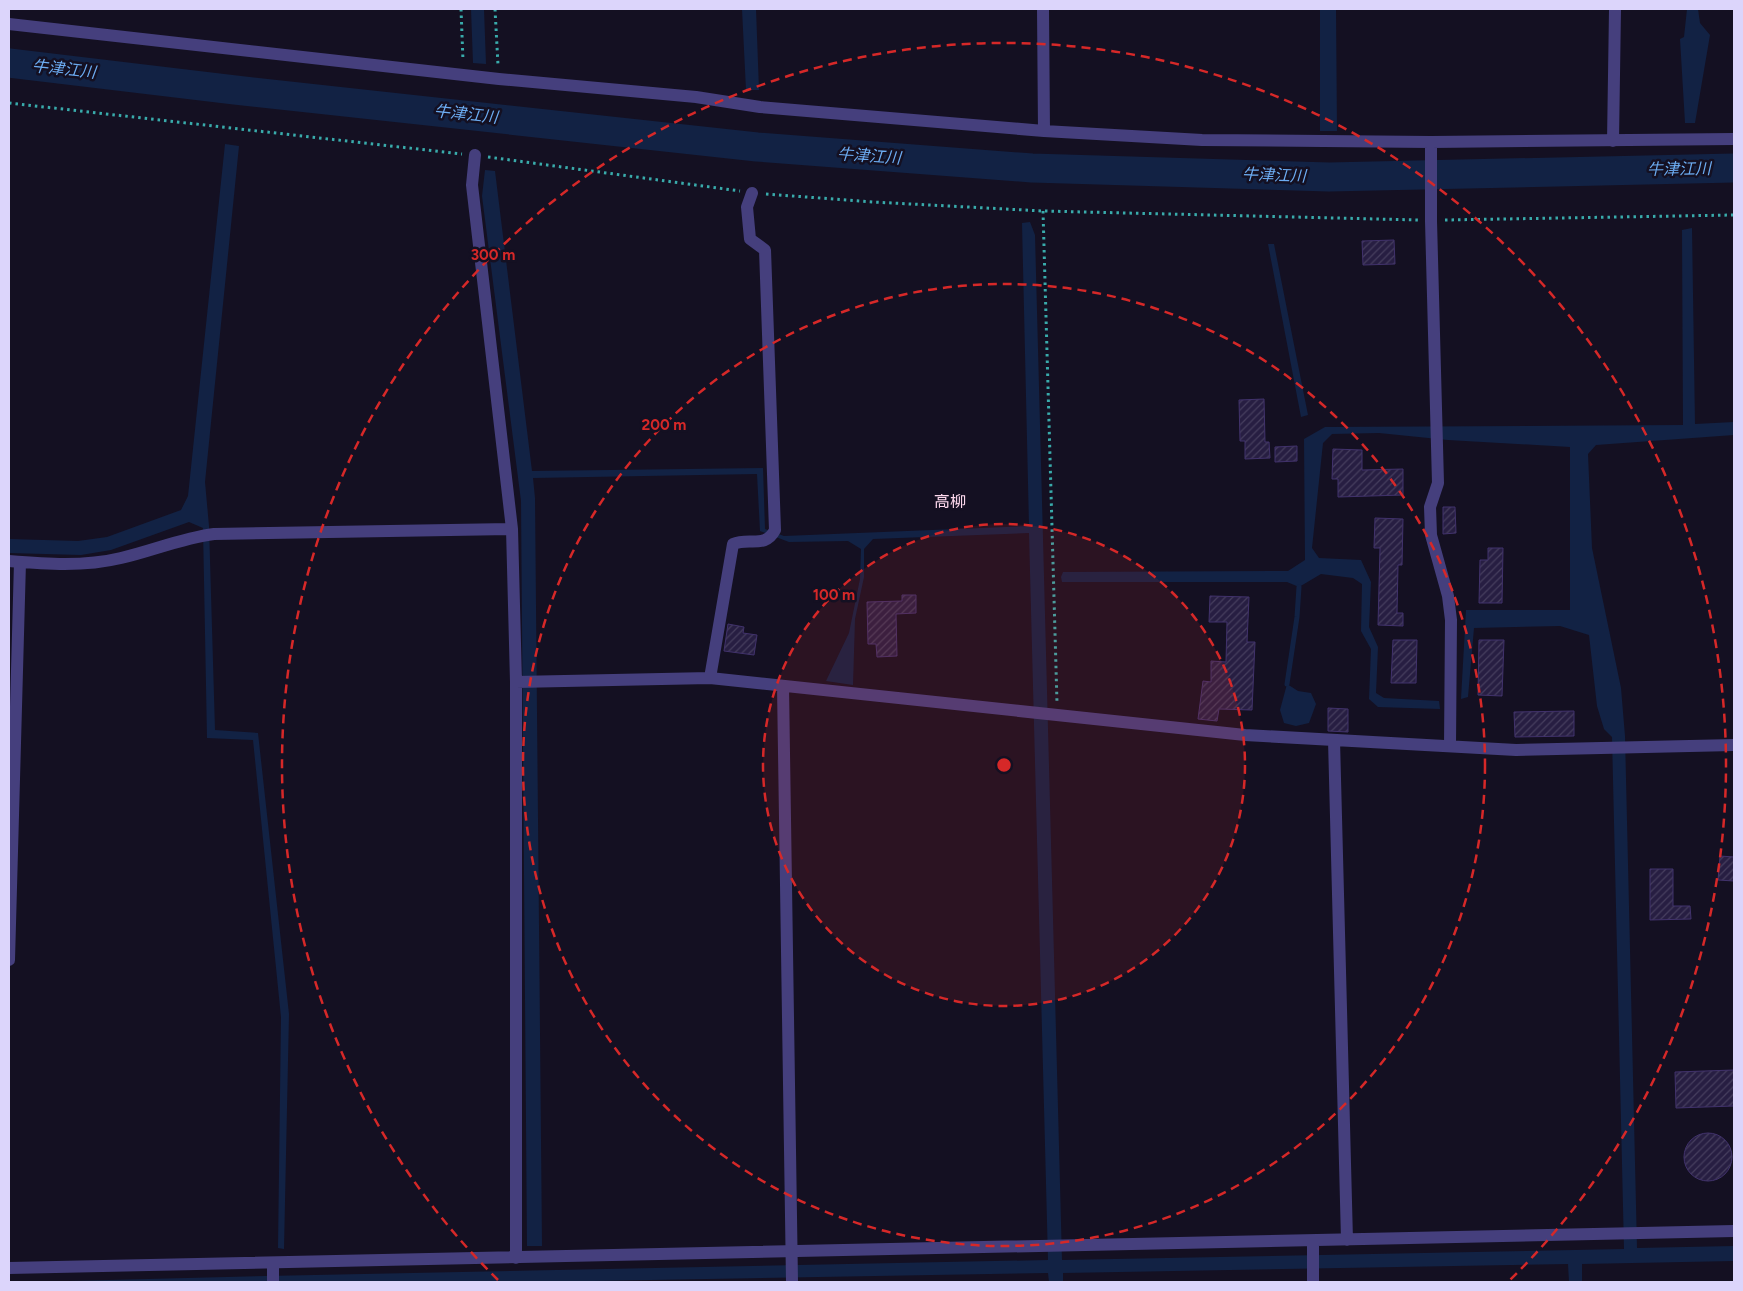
<svg xmlns="http://www.w3.org/2000/svg" width="1743" height="1291" viewBox="0 0 1743 1291" font-family="Figtree,'Noto Sans JP',sans-serif">
  <style>
    .water { fill: #122244 }
    .lines { fill: none; stroke-linecap: round; stroke-linejoin: round }
    .stream { stroke: #122244; stroke-width: 5 }
    .river { stroke: #122244; stroke-width: 29 }
    .building { fill: url(#building-hatch); stroke: #41326c }
    .path { stroke: #39abab; stroke-width: 3; stroke-dasharray: 2.5 4; stroke-linecap: butt }
    .minor { stroke: #453f7d; stroke-width: 12 }
    .ring { fill: none; stroke: #d62828; stroke-width: 2.5; stroke-dasharray: 9 6 }
    .labels { text-anchor: middle; dominant-baseline: central; stroke-width: 5; stroke-linejoin: round; paint-order: stroke }
    .water-label { font-size: 16px; font-style: italic; fill: #6cacf2; stroke: #141022 }
    .neighbourhood-label { font-size: 16px; fill: #fcd7ec; stroke: #141022 }
    .centre { fill: #d62828; stroke: #141022; stroke-width: 2.5 }
    .ring-label { font-size: 15px; text-anchor: middle; font-weight: bold; fill: #d62828; stroke: #141022; stroke-width: 5; stroke-linejoin: round; paint-order: stroke }
  </style>
  <defs>
    <pattern id="building-hatch" width="6" height="6" patternUnits="userSpaceOnUse" patternTransform="scale(1.25)"><rect width="6" height="6" fill="#271e42"/><path d="M-1 1l2-2M0 6l6-6M5 7l2-2" fill="none" stroke="#463e5e"/></pattern>
  </defs>
  <rect width="100%" height="100%" fill="#141022"/>
  <path class="water" d="M471,9H484L486,64L473,63Z
    M742,9H756L759,90H746Z
    M1320,9H1336L1337,131H1320Z
    M1687,9H1698L1700,23L1710,35L1695,123H1685L1680,39L1684,37Z
    M225,144L239,146L205,482L209,526L215,730L258,733L289,1014L284,1249L278,1248L281,1017L253,740L207,738L203,528L189,522L111,550L81,555L9,553V539L78,541L107,537L181,510L188,496Z
    M485,170L495,171L532,471L763,468L765,529L784,536L1029,526L1022,223L1030,222L1035,235L1062,1260L1624,1249L1612,737L1604,729L1597,706L1589,635L1560,626L1474,628L1468,697L1461,699L1466,610H1570V447L1448,440L1379,433L1332,434L1323,443L1312,548L1319,558L1361,560L1371,582L1369,627L1378,647L1376,693L1384,698L1439,701L1440,709L1378,707L1369,699L1371,649L1361,631L1362,584L1353,578L1321,574L1299,587L1287,582H1062L1061,577L1063,572L1288,571L1305,560L1304,439L1325,427L1683,425L1682,230L1692,228L1695,424L1734,422V435L1596,445L1588,454L1592,548L1621,688L1625,736L1637,1248L1734,1246V1261L1582,1264V1282H1569L1568,1264L1063,1273V1282H1049L1048,1273L539,1282H29L266,1276L1048,1260L1029,533L873,539L864,549V577L855,619L853,685L826,681L849,633L860,579L861,549L848,541L789,542L760,531L757,474L533,478L535,498L542,1246H527L521,501L482,196Z
    M1268,244H1274L1308,415L1301,417Z
    M1287,684L1298,691L1311,693L1316,704L1309,723L1296,726L1284,723L1280,710Z"/>
  <g class="lines">
    <path class="stream" d="M1287,684L1297,617L1299,587"/>
    <path class="river" d="M9,63L235,90L757,147L1032,168L1329,177L1734,168"/>
  </g>
  <path class="building" d="M1394,240L1395,264L1363,265L1362,241Z
    M1264,399L1265,442H1269L1270,458L1245,459V441H1240L1239,400Z
    M1297,446V461L1275,462V447Z
    M1333,449L1362,450V470L1403,469V495L1338,497V479H1332Z
    M1443,507H1455L1456,533L1443,534Z
    M1375,518L1403,519L1402,565H1398L1397,613H1403V626L1378,625L1380,548H1374Z
    M1488,548H1503L1502,603H1479L1480,560H1488Z
    M902,595H916V613L896,614L897,656L877,657L876,644H868L867,602L902,601Z
    M1210,596L1249,597L1247,642H1255L1252,710L1219,709L1217,721L1198,719L1203,681L1211,682V661L1226,662L1227,622H1209Z
    M728,624L744,627L743,633L757,635L754,655L724,651Z
    M1393,640H1417L1416,683H1391Z
    M1479,640H1504L1502,696L1478,695Z
    M1328,708L1348,709V732L1328,731Z
    M1574,711V736L1515,737L1514,712Z
    M1720,856L1734,857V881L1718,880Z
    M1650,869H1673V906H1690L1691,919L1650,920Z
    M1734,1070V1106L1676,1108L1675,1072Z
    M1684 1157a24 24 0 1 1 48 0a24 24 0 1 1-48 0Z"/>
  <g class="lines">
    <path class="path" d="M461,9L463,61
      M495,9L498,65
      M9,103L462,154
      M488,157L740,191
      M766,194L873,202L1043,211L1419,220
      M1043,211L1057,703
      M1445,220L1734,215"/>
    <path class="minor" d="M1043,9L1044,131
      M9,24L499,79L696,97L760,107L1044,131L1202,140L1431,142L1734,139
      M1613,141L1615,9
      M1431,142V221L1438,483L1430,507L1431,535L1448,596L1451,620L1450,746
      M475,155L472,185L512,529L516,682V1258
      M9,561C45,564 84,567 121,558C152,551 182,538 214,534L512,529
      M710,678L733,544C749,537 765,549 775,530L765,250L750,239L747,207L752,193
      M516,682L710,678L1245,735L1516,750L1734,745
      M783,686L792,1282
      M1334,740L1347,1240
      M9,960L20,562
      M1313,1241V1282
      M273,1263V1282
      M9,1268L1734,1231"/>
  </g>
  <circle cx="1004" cy="765" r="241" fill="#d62828" fill-opacity=".12"/>
  <g class="ring">
    <circle cx="1004" cy="765" r="241"/>
    <circle cx="1004" cy="765" r="481"/>
    <path d="M498 1280A722 722 0 1 1 1510 1280"/>
  </g>
  <g class="labels">
    <g class="water-label">
      <text transform="translate(64 69) rotate(6)">牛津江川</text>
      <text transform="translate(466 114) rotate(6)">牛津江川</text>
      <text transform="translate(869 156) rotate(4)">牛津江川</text>
      <text transform="translate(1679 169) rotate(-1)">牛津江川</text>
      <text transform="translate(1274 175) rotate(2)">牛津江川</text>
    </g>
    <g class="neighbourhood-label">
      <text x="950" y="501">高柳</text>
    </g>
  </g>
  <circle cx="1004" cy="765" r="8" class="centre"/>
  <g class="ring-label">
    <text x="493" y="260">300 m</text>
    <text x="664" y="430">200 m</text>
    <text x="834" y="600">100 m</text>
  </g>
  <rect width="1743" height="1291" fill="none" stroke="#dcd5fb" stroke-width="20"/>
</svg>
